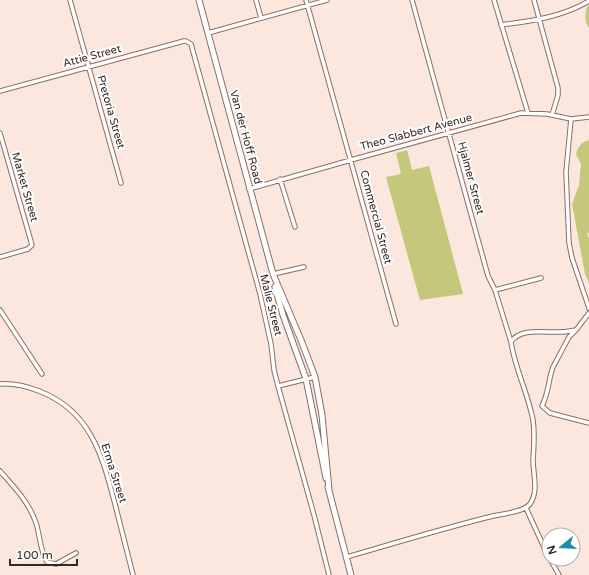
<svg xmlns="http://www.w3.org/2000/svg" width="589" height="575" viewBox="0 0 589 575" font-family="'Varela Round',sans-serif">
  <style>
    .green { fill: #c3c87a }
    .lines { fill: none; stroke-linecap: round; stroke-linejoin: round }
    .minor-casing { stroke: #8c6d62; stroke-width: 5.5 }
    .secondary-casing { stroke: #8c6d62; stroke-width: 7 }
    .minor { stroke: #fff; stroke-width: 3.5 }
    .secondary { stroke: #fff; stroke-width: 5 }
    .labels { text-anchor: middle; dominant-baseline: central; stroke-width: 4; stroke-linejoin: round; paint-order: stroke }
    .street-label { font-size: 11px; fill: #352823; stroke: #fff }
  </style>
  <rect width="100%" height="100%" fill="#fce7df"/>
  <path class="green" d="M587,6H589V28C584,21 585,15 587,6Z
    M589,140V233H587L589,239V283L585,274L572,204L579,185L581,164L576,154C578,147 581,142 589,140Z
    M407,150L412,170L429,166L463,294L420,300L386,177L401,174L396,153Z"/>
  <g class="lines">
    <defs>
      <path id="minor" d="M70,0L121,183
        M256,0L261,18
        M306,0L396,324
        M412,0L488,276L495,290L511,342
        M494,0L528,113
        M534,0L558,88V95L552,115
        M501,25C532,21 562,17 589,1
        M208,33L327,0
        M0,91L184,41H186L191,44L260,294L271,344L274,370L278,386L314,515L329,575
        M571,119L566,172L569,243L572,258L589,308
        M0,133L32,245L28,249L0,257
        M280,179L295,227
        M249,189L351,160L521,113L547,114L571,119L589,117
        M273,274L304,267
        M495,290L541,278
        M0,310L42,374
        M576,330L569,337L553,367C548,381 549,392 542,406L550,413L589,423
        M0,384C13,383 26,386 39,391C91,411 102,455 115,504C121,528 127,551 133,575
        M278,386L315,377
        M0,471C14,487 29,502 36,523C40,535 40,551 47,562L56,564L76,553
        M526,508L549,558
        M347,557C395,543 444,528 493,516C502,514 524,512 530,504C539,491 533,474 533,460C534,447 535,434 533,420C528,393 515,369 511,342C520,327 546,333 560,332C565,332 571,331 576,330L589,313
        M550,559L559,575"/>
      <path id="secondary" d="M199,0L273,274L301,340L315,377L322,415L329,490
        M275,287L283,315L306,379L326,478
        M328,487L351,575"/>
    </defs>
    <use href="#minor" class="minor-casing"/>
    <use href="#secondary" class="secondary-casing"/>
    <use href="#minor" class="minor"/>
    <use href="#secondary" class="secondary"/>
  </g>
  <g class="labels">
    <g class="street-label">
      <text transform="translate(92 56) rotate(-15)">Attie Street</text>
      <text transform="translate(111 112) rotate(74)">Pretoria Street</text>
      <text transform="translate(416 132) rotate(-15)">Theo Slabbert Avenue</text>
      <text transform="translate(246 137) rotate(75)">Van der Hoff Road</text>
      <text transform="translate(471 178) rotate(75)">Hjalmer Street</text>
      <text transform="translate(25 187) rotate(74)">Market Street</text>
      <text transform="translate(376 217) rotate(75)">Commercial Street</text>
      <text transform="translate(271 305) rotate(76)">Malie Street</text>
      <text transform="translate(114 473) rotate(72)">Erma Street</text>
    </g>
  </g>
  <g transform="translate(561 547) rotate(252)"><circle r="19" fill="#ffffff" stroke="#aea9a7"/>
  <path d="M0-3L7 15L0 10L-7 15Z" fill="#1d8bb1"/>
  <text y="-6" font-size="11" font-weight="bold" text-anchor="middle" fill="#352823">N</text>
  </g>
  <path d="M10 559v6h67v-6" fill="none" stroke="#352823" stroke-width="2"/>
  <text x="16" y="559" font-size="12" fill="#352823" stroke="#ffffff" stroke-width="3" paint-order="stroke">100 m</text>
</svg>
